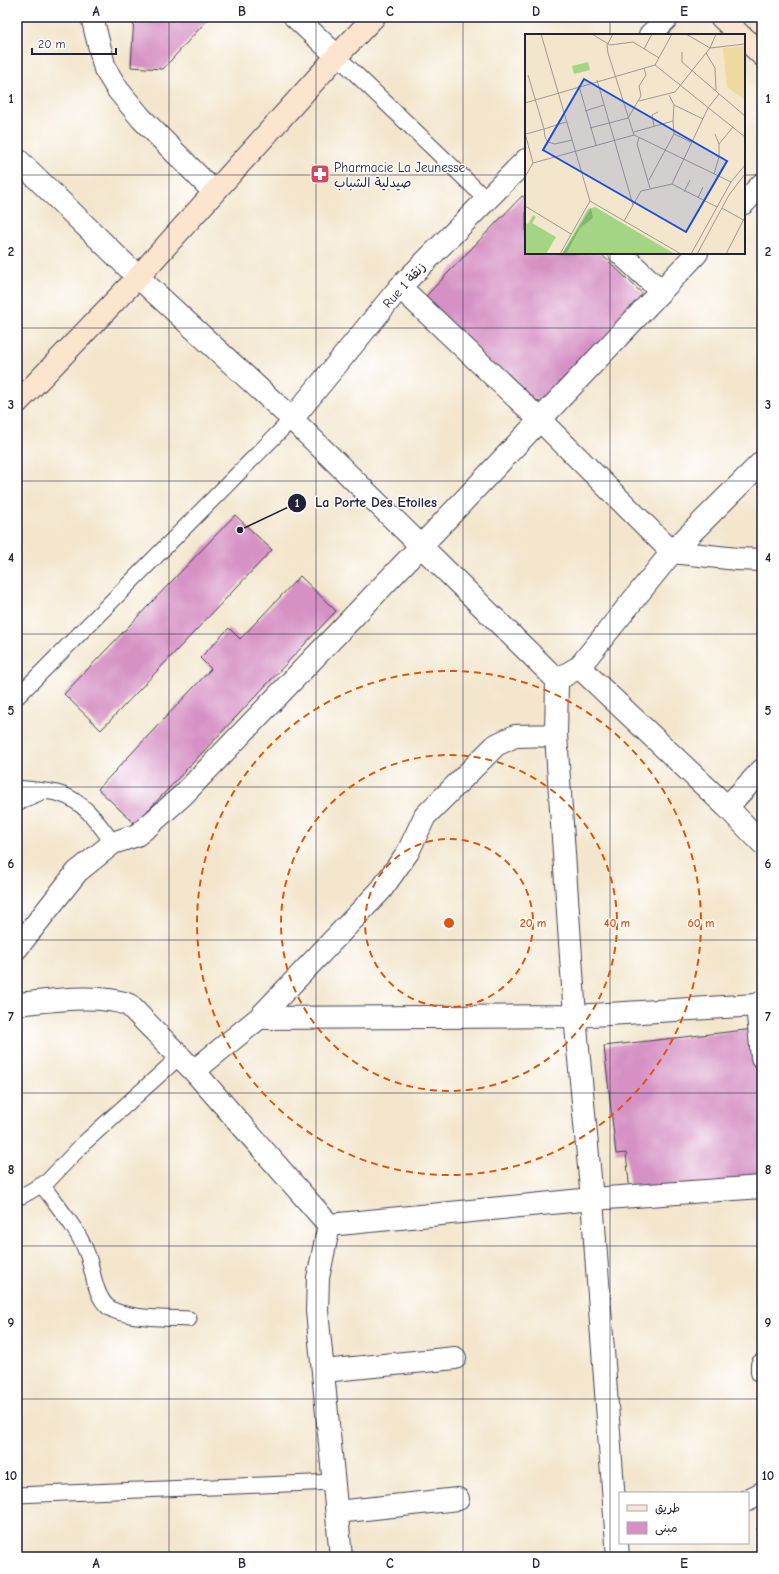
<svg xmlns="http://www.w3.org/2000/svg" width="779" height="1574" viewBox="0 0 779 1574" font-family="'Comic Neue','Playpen Sans Arabic',sans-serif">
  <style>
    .building { fill: #d691c4 }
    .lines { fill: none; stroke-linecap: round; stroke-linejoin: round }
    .lane-casing { stroke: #413f51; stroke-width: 17 }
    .street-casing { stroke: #413f51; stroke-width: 24 }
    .secondary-casing { stroke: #413f51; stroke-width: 24 }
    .lane { stroke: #fff; stroke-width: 15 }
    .street { stroke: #fff; stroke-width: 22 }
    .secondary { stroke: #fce5cf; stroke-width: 22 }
    .grid { fill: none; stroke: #22223b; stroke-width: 1; stroke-opacity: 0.55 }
    .ring { fill: none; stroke: #de560e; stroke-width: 2; stroke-dasharray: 7 5 }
    .labels { text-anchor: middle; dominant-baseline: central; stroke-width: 3; stroke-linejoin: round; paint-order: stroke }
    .poi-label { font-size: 13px; fill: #22223b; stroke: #fff; text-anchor: start }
    .street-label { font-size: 13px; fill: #22223b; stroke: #fff }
    .inset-road { fill: none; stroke: #9f9893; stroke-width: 1 }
    .view { fill: #1d4ed8; fill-opacity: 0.15; stroke: #1d4ed8; stroke-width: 2 }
    .inset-edge { fill: none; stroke: #22223b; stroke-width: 2 }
    .centre { fill: #de560e; stroke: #fff; stroke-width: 2 }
    .ring-label { font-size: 12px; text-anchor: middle; font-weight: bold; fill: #de560e; stroke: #fff; stroke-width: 3; stroke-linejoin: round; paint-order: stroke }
    .leader { fill: none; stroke: #22223b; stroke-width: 1.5 }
    .callout-dot { fill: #22223b; stroke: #fff; stroke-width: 1.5 }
    .mark-label { font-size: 12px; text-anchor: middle; font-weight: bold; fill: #fff }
    .callout-label { font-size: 14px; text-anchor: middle; font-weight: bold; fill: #22223b; stroke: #fff; stroke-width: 3; stroke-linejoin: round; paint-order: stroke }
    .neatline { fill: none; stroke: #22223b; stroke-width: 1.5 }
    .grid-label { font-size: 13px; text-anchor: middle; font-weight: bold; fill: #22223b }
  </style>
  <rect width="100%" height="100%" fill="#fff"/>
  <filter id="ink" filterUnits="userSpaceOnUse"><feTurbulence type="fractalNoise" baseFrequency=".025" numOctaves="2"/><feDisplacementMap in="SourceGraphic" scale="8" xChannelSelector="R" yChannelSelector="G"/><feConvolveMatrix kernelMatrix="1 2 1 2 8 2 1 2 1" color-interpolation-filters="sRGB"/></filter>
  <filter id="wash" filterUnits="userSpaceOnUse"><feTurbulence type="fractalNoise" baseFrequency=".012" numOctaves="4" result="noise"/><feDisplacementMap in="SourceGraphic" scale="16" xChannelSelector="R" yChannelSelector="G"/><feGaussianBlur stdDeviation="0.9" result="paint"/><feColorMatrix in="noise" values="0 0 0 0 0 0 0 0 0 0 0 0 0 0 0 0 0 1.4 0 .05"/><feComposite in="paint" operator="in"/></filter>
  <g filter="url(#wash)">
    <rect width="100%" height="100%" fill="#f3e6cd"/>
    <g id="blocks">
      <path class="building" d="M134,17H210L163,69L131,67Z
        M522,196L526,198V253H600L650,301L549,407L514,388L423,299Z
        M235,515L272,550L101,730L64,694Z
        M300,576L336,611L135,824L98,789L211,669L200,658L229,628L240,639Z
        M754,1029L762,1097V1177L630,1192L626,1153L616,1154L604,1046Z
        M762,1525V1536L757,1529Z"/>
    </g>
  </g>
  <g filter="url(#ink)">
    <use href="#blocks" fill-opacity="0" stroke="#413f51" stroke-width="1"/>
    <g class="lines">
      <defs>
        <path id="lane" d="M337,56L487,200
          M17,697L292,419
          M17,788C31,790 46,790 60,794C84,801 99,824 113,843
          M17,803L42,792
          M42,1185C58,1207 79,1230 88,1256C93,1271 95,1296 108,1307C124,1319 168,1318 189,1319
          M17,1197L22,1196L48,1181L84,1143L179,1057
          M17,1495L335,1482"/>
        <path id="street" d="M92,17L105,69L118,90L141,118L214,192
          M295,17L337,56
          M650,35L668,17
          M17,159L138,277L292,419L557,680
          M744,203L762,184
          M620,253L661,291
          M400,287L540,420L672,552L737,559L762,560
          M292,419L400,287L526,160
          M579,667L727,807L762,843
          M727,807L762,770
          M17,948L77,872L113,843L137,835L147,827L183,795L421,546L697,253
          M762,1002L757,1005L762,1057
          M17,1004C50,1001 99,993 129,1005L194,1071L329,1225L318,1278L317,1311L341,1557
          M259,1018L575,1016L757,1005
          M194,1071L259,1018L381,890L408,852L425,816L496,745L515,736L556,735
          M329,1225L592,1199L762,1187
          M762,1365V1372
          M323,1371L455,1358
          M748,1500L762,1493
          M337,1512L458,1499
          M618,1557L592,1199L575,1016L556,735L557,680L579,667L672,552L762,462"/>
        <path id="secondary" d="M721,17L740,35
          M744,38L762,55
          M17,403L138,277L337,56L374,17"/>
      </defs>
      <use href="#lane" class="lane-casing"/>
      <use href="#street" class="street-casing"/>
      <use href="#secondary" class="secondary-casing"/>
      <use href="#lane" class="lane"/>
      <use href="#street" class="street"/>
      <use href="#secondary" class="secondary"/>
    </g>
  </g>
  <path class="grid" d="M169,17V1557M316,17V1557M463,17V1557M610,17V35M17,175H526M744,175H762M610,253V1557M17,328H762M17,481H762M17,634H762M17,787H762M17,940H762M17,1093H762M17,1246H762M17,1399H762"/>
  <g class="ring">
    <circle cx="449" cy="923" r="84"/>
    <circle cx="449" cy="923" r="168"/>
    <circle cx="449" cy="923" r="252"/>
  </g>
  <defs>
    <symbol id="pharmacy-square" viewBox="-11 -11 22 22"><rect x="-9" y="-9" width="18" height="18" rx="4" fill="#d1495b" stroke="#fff"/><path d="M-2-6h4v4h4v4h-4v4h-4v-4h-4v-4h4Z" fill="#fff"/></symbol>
  </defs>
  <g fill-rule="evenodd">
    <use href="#pharmacy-square" x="309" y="163" width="22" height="22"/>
  </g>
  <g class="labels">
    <g class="poi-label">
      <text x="334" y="167">Pharmacie La Jeunesse<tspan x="334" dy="15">صيدلية الشباب</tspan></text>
    </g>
    <g class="street-label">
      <text transform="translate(404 285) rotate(-48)">Rue 1 زنقة</text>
    </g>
  </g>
  <g transform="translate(525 34)">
    <rect width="220" height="220" fill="#f3e6cd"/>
    <path d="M63,28L65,36L49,40L47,32ZM70,173L150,220H37L63,175ZM8,181L11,183L7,189L31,203L21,220H0V189L3,190Z" fill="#a4d584"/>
    <path d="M66,174L68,184L55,194L41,220H37Z" fill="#83b672"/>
    <path d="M220,12V66L202,53L198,14Z" fill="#eeda9e"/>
    <path class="inset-road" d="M16,0L65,167L156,220M67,0L85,11L108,8L134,24M88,0L82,11L83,19L109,101L206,148M161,0L185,14L220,10M119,15L127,0M157,18V28L220,82M181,19L190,34L191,56M130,31L220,103M130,31L147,0M72,46L108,171M54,52L71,111M144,61L149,71L178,85M114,67L150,58L185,14L191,0M0,69L130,31M60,77L79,71M148,87L149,100L166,108M41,88L19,95L20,103L23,108L30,110L47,106M129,92L127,81L133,78M65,94L103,84L116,62L114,52L121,41L119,34M109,98L148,87L149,71M1,100L19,95L3,41M190,100L194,110V123M114,104L112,110L125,154M167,107L194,123L189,140M194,110L208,93M8,129L109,101M0,143L8,129L0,99M124,146L149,100M147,150L183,74L194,60M159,158L165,146M173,164L178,153M0,172L46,200M197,174L220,187M99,187L116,157L147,150L192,173M35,220L65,167M166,220L206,148L220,131M172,220L204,161L220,140M201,220L220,183"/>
    <path class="view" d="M59,45L202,127L161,198L18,116Z"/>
    <rect width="220" height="220" class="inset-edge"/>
  </g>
  <circle cx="449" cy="923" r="6" class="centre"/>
  <g class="ring-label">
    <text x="533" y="927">20 m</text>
    <text x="617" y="927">40 m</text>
    <text x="701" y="927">60 m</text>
  </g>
  <path class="leader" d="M240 530L297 503"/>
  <g class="callout-dot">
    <circle cx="240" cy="530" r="4"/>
    <circle cx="297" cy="503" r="10"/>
  </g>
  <g class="mark-label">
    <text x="297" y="507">1</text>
  </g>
  <g class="callout-label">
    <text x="376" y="507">La Porte Des Etoiles</text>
  </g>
  <rect width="779" height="1574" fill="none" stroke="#fff" stroke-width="44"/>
  <rect x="619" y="1492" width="130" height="52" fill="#ffffff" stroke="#a7a7b1"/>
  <rect x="627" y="1505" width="20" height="6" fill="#fce5cf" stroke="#a7a7b1"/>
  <text x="655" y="1512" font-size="12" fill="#22223b">طريق</text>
  <rect x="627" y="1522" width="20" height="12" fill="#d691c4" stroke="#a7a7b1"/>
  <text x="655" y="1532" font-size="12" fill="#22223b">مبنى</text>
  <path d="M32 48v6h84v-6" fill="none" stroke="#22223b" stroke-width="2"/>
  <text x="38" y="48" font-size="12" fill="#22223b" stroke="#ffffff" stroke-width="3" paint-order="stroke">20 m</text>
  <rect x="22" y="22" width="735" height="1530" class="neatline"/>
  <g class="grid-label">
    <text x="96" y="16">A</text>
    <text x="242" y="16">B</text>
    <text x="390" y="16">C</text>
    <text x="536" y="16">D</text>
    <text x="684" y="16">E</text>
    <text x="11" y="103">1</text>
    <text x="768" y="103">1</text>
    <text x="11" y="256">2</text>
    <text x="768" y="256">2</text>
    <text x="11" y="409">3</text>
    <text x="768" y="409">3</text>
    <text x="11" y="562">4</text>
    <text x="768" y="562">4</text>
    <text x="11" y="715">5</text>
    <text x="768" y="715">5</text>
    <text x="11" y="868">6</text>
    <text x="768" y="868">6</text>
    <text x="11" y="1021">7</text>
    <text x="768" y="1021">7</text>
    <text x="11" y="1174">8</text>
    <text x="768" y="1174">8</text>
    <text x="11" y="1327">9</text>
    <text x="768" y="1327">9</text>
    <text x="11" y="1480">10</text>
    <text x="768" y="1480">10</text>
    <text x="96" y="1568">A</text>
    <text x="242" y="1568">B</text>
    <text x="390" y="1568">C</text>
    <text x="536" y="1568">D</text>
    <text x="684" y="1568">E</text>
  </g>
</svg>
